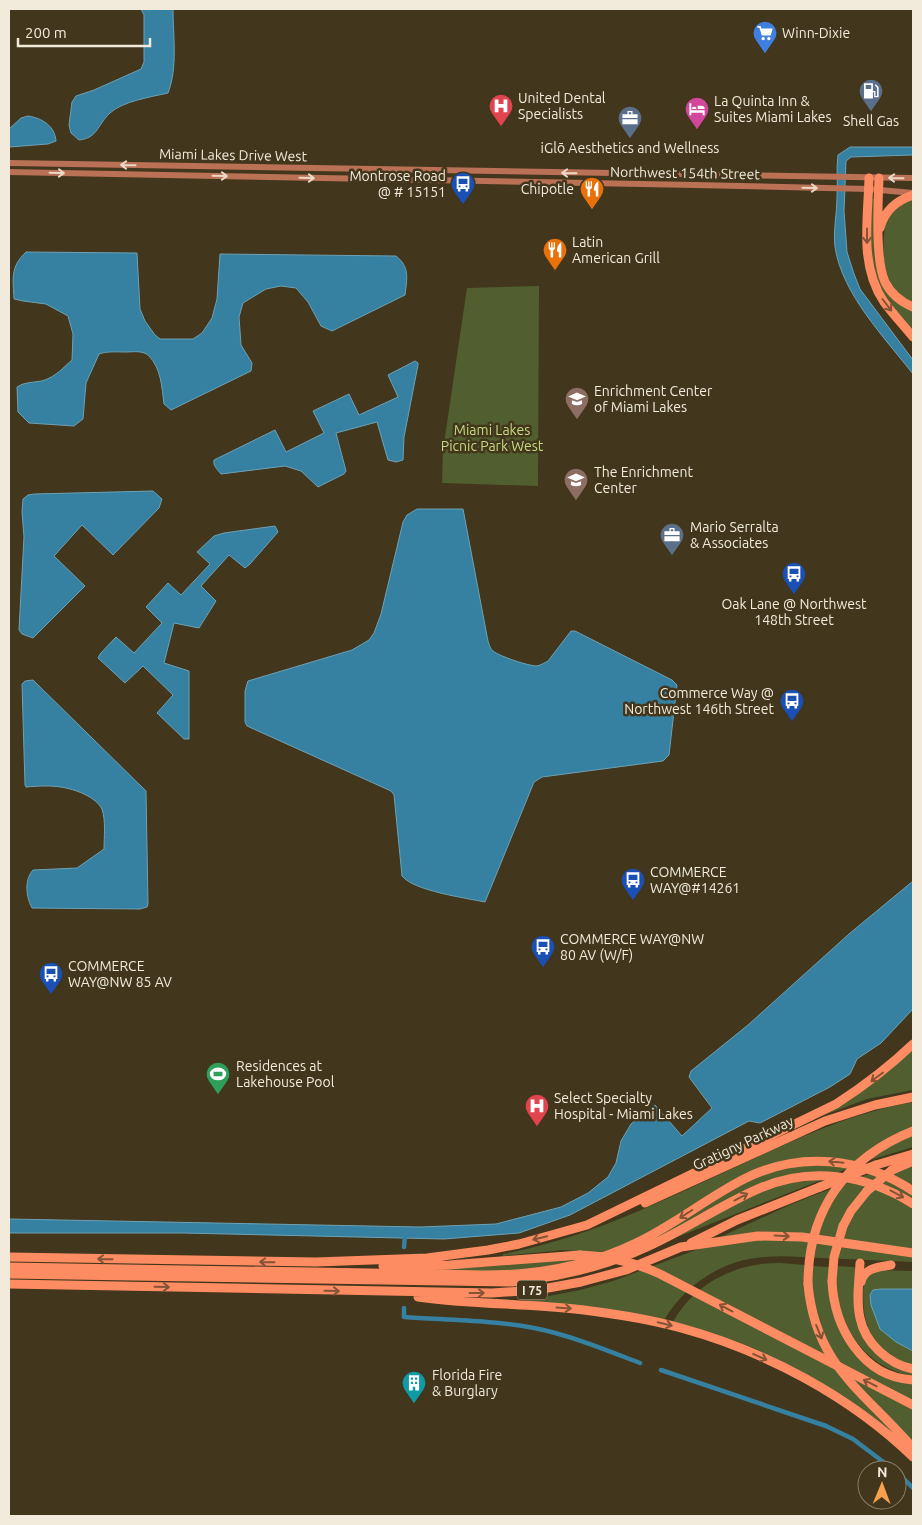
<svg xmlns="http://www.w3.org/2000/svg" width="922" height="1525" viewBox="0 0 922 1525" font-family="Ubuntu,sans-serif">
  <style>
    .green { fill: #515e2f }
    .water { fill: #3681a2; stroke: #6ea1b3 }
    .lines { fill: none; stroke-linecap: round; stroke-linejoin: round }
    .canal { stroke: #3681a2; stroke-width: 4.5 }
    .secondary { stroke: #ba7156; stroke-width: 6 }
    .motorway { stroke: #fe8c62; stroke-width: 9 }
    .motorway-bridge { stroke: #fe8c62; stroke-width: 9 }
    .oneway { stroke: #ead9c7 }
    .oneway2 { stroke: #845434 }
    .labels { text-anchor: middle; dominant-baseline: central; stroke-width: 5; stroke-linejoin: round; paint-order: stroke }
    .shield { fill: #42361c; stroke: #bdb5a2; stroke-width: 1 }
    .shield-label { font-size: 12px; font-weight: bold; fill: #f2ebdb }
    .poi-label { font-size: 14px; fill: #f2ebdb; stroke: #42361c; text-anchor: start }
    .street-label { font-size: 14px; fill: #f2ebdb; stroke: #42361c }
    .park-label { font-size: 14px; fill: #c3dc82; stroke: #42361c }
  </style>
  <rect width="100%" height="100%" fill="#42361c"/>
  <path class="green" d="M875,198L881,279L913,309V332C892,307 875,287 870,253C867,236 871,216 872,199Z
    M913,198V303C906,301 896,293 892,287C881,274 881,226 890,212C895,206 907,202 913,198Z
    M539,286L538,486L442,483L443,450L467,288Z
    M913,1048V1090L867,1099L819,1117Z
    M913,1102V1147L864,1162L774,1165L673,1221L606,1253L563,1250L503,1256V1254C593,1237 670,1197 753,1159C808,1134 853,1113 913,1102Z
    M913,1163V1187L892,1174Z
    M815,1164L849,1168L839,1172L793,1174L651,1242L645,1243L749,1180L779,1169Z
    M871,1173L913,1194V1200L887,1185L861,1177Z
    M824,1179L670,1240L735,1204L780,1184Z
    M851,1180L868,1185L835,1239L817,1235L820,1225L843,1184Z
    M875,1187L913,1209V1251L841,1239L850,1219Z
    M833,1188L811,1235L718,1238L792,1204Z
    M771,1237L913,1255V1262C883,1261 852,1259 821,1258C802,1257 783,1255 764,1257C722,1260 686,1284 664,1320L523,1301L580,1290L613,1281L701,1248Z
    M577,1258L579,1261L520,1271H414L492,1266Z
    M780,1263L806,1265L816,1333L896,1434L894,1435C851,1406 810,1375 764,1353C735,1339 703,1331 673,1322C695,1283 735,1263 780,1263Z
    M812,1266L829,1267L834,1310L867,1363L913,1382V1444C883,1412 831,1367 819,1324C813,1305 811,1285 812,1266Z
    M835,1266L854,1267L856,1269L855,1301L869,1341L913,1371V1376C878,1370 855,1348 843,1316C841,1311 838,1306 837,1301C835,1290 836,1277 835,1266Z
    M877,1270L913,1271V1289L873,1290L870,1295L871,1305L913,1351V1366C870,1350 860,1324 864,1280Z"/>
  <path class="water" d="M141,9H173C173,36 178,67 168,93C151,97 123,101 110,113C97,125 98,138 79,140L71,133L69,125L72,102L76,96L94,90L141,69L144,62V15Z
    M28,116C42,118 55,126 56,141L48,144L9,147V129L21,118Z
    M850,147H913V155L851,157L846,161L844,211L847,252L854,274L860,289L913,360V374C885,338 842,294 835,247C833,231 837,213 837,197C838,183 836,169 838,155Z
    M26,252L137,253L140,309L145,321L155,335L160,339H193L202,333L212,318L217,299L220,254L396,256C410,267 407,278 405,295L332,331L321,326L308,302L296,288L281,286L266,289L243,303L239,317L241,345L252,363L251,371L171,410L164,404C162,388 161,368 149,356C143,350 133,352 126,352C116,352 108,351 99,354L86,383L83,419L74,426L29,423L18,412L17,387C26,381 36,383 45,380C56,376 64,367 72,360L73,334L68,316L46,304L23,301L14,299C13,279 10,267 26,252Z
    M415,361L418,363V365L404,437L403,460L396,462L388,460L377,422L336,433L346,471L344,474L318,487L301,471L285,466L221,474C217,469 213,466 214,460L275,430L286,452L324,433L313,411L349,394L359,415L398,397L388,375Z
    M153,491L162,499L159,508L113,555L82,525L54,556L85,586L33,638L22,634L19,630L24,537L22,512L23,499L28,495L34,494Z
    M417,509H463L487,636C488,641 489,647 493,651C499,656 528,666 537,666C541,665 544,663 548,661L571,631H575L672,680L677,685L669,755L663,761L542,777L534,782L485,902C466,898 414,891 402,876L394,795L391,791L247,726L245,722V691L248,681L352,650L369,640L374,633L381,614L403,522L407,515Z
    M275,526L278,532L250,564L245,568L229,555L201,586L216,601L199,628L174,623L164,663L189,671V739H184L157,713L173,695L143,666L125,683L98,658L100,654L116,637L134,653L162,623L146,607L168,583L181,595L210,564L197,552L214,536L224,533Z
    M33,680L146,791L148,904L147,907L140,909L32,908C26,897 24,880 33,870L77,868L104,849C104,837 106,821 102,809C99,803 93,799 88,796C67,785 49,785 26,787L25,785L22,684L25,681Z
    M913,881V1009L881,1043L857,1059L850,1074L830,1087L760,1123L749,1121L570,1215L519,1233L444,1239L183,1233H9V1219L420,1227L496,1224L561,1207L588,1193L608,1177L616,1163L621,1141L631,1124L655,1105L682,1136L712,1108L689,1077L691,1071L748,1025L849,934Z
    M881,1289H913V1351L896,1342L880,1329L871,1305L870,1295L873,1290Z"/>
  <g class="lines">
    <path class="canal" d="M404,1247L405,1234
      M404,1308V1317C447,1320 491,1320 534,1328C570,1335 606,1350 640,1363
      M661,1370L826,1426L853,1439L894,1470
      M897,1472L913,1488"/>
    <path class="secondary" d="M9,163L913,178
      M9,172L695,185L869,189L913,193"/>
    <path class="motorway" d="M869,178C868,220 859,265 884,302C893,314 904,326 913,337
      M879,178C878,204 875,260 885,282C891,294 901,302 913,307
      M880,228C885,210 896,201 913,195
      M876,1165L913,1154
      M892,1170L913,1161
      M645,1203L825,1121L875,1105L913,1097
      M843,1226L851,1211L867,1191
      M691,1243L737,1220L820,1187
      M9,1257L316,1262L427,1258L488,1250L519,1244L587,1225L836,1104C864,1086 889,1067 913,1044
      M860,1263C859,1281 856,1301 860,1318C865,1343 888,1364 913,1369
      M383,1266L449,1265L580,1255
      M9,1267L485,1275C537,1275 589,1266 636,1243C674,1225 707,1198 744,1179C799,1151 862,1157 913,1191
      M9,1274L512,1282C559,1277 604,1267 647,1247C685,1230 719,1206 758,1189C809,1166 866,1174 913,1204
      M832,1281C834,1327 862,1377 913,1380
      M861,1282C864,1268 878,1267 891,1265
      M9,1284L492,1293L537,1290L581,1282L626,1270L681,1247L758,1236L802,1237L913,1253
      M808,1284C815,1366 865,1392 913,1448
      M418,1297C473,1305 529,1303 584,1310C616,1314 649,1319 681,1328C765,1351 850,1396 913,1457"/>
    <path class="motorway-bridge" d="M820,1187L876,1165
      M867,1191L892,1170
      M580,1255C608,1256 634,1262 660,1274L913,1405
      M832,1281L834,1257L843,1226
      M808,1284C808,1211 845,1158 913,1131"/>
  </g>
  <defs><path id="oneway-shaft" d="M-6 0H5M1.5-3L5.5 0L1.5 3" fill="none" stroke-width="1.6" stroke-linecap="round" stroke-linejoin="round" transform="scale(1.25)"/></defs>
  <g class="oneway">
    <use href="#oneway-shaft" transform="translate(128 165) rotate(-179)"/>
    <use href="#oneway-shaft" transform="translate(57 173) rotate(1)"/>
    <use href="#oneway-shaft" transform="translate(569 173) rotate(-179)"/>
    <use href="#oneway-shaft" transform="translate(220 176) rotate(1)"/>
    <use href="#oneway-shaft" transform="translate(307 178) rotate(1)"/>
    <use href="#oneway-shaft" transform="translate(896 178) rotate(-179)"/>
    <use href="#oneway-shaft" transform="translate(810 188) rotate(1)"/>
  </g>
  <g class="oneway2">
    <use href="#oneway-shaft" transform="translate(867 236) rotate(90)"/>
    <use href="#oneway-shaft" transform="translate(887 305) rotate(53)"/>
    <use href="#oneway-shaft" transform="translate(877 1077) rotate(143)"/>
    <use href="#oneway-shaft" transform="translate(836 1162) rotate(-174)"/>
    <use href="#oneway-shaft" transform="translate(897 1194) rotate(28)"/>
    <use href="#oneway-shaft" transform="translate(741 1197) rotate(-28)"/>
    <use href="#oneway-shaft" transform="translate(686 1214) rotate(148)"/>
    <use href="#oneway-shaft" transform="translate(782 1236) rotate(3)"/>
    <use href="#oneway-shaft" transform="translate(540 1238) rotate(166)"/>
    <use href="#oneway-shaft" transform="translate(105 1259) rotate(-179)"/>
    <use href="#oneway-shaft" transform="translate(267 1262) rotate(-179)"/>
    <use href="#oneway-shaft" transform="translate(162 1287) rotate(1)"/>
    <use href="#oneway-shaft" transform="translate(332 1291) rotate(1)"/>
    <use href="#oneway-shaft" transform="translate(477 1293)"/>
    <use href="#oneway-shaft" transform="translate(564 1308) rotate(4)"/>
    <use href="#oneway-shaft" transform="translate(726 1308) rotate(-152)"/>
    <use href="#oneway-shaft" transform="translate(665 1324) rotate(13)"/>
    <use href="#oneway-shaft" transform="translate(819 1332) rotate(68)"/>
    <use href="#oneway-shaft" transform="translate(760 1357) rotate(24)"/>
    <use href="#oneway-shaft" transform="translate(870 1383) rotate(-153)"/>
  </g>
  <defs>
    <symbol id="supermarket-pin" viewBox="-11 -11 22 30"><path d="M0 17L-7.5 6A9.5 9.5 0 1 1 7.5 6Z" fill="#3f7fe0" stroke="#42361c"/><path d="M-6-5.5h2.5l.6 2H6L4.5 2H-2.5L-4.4-4H-6ZM-1.5 3.2a1.3 1.3 0 1 0 .1 0ZM3 3.2a1.3 1.3 0 1 0 .1 0Z" fill="#fff"/></symbol>
    <symbol id="fuel-pin" viewBox="-11 -11 22 30"><path d="M0 17L-7.5 6A9.5 9.5 0 1 1 7.5 6Z" fill="#5c6f8a" stroke="#42361c"/><path d="M-5.5-6h7V0h2V4h1.3V-2.5L3-4.5l.8-.8L6-3V5H2.5V1h-1V6h-7ZM-4.2-4.7v3.2H.2V-4.7Z" fill="#fff"/></symbol>
    <symbol id="hospital-pin" viewBox="-11 -11 22 30"><path d="M0 17L-7.5 6A9.5 9.5 0 1 1 7.5 6Z" fill="#e0444e" stroke="#42361c"/><path d="M-5-5h3v3.5h4V-5h3V5h-3V1.5h-4V5h-3Z" fill="#fff"/></symbol>
    <symbol id="hotel-pin" viewBox="-11 -11 22 30"><path d="M0 17L-7.5 6A9.5 9.5 0 1 1 7.5 6Z" fill="#d1479c" stroke="#42361c"/><path d="M-6-4.5h1.5V1H6V5H4.5V3h-9V5H-6ZM-4 0a1.8 1.8 0 1 1 3.6 0ZM.5 0V-2.5h3Q6-2.5 6 0Z" fill="#fff"/></symbol>
    <symbol id="office-pin" viewBox="-11 -11 22 30"><path d="M0 17L-7.5 6A9.5 9.5 0 1 1 7.5 6Z" fill="#5c6f8a" stroke="#42361c"/><path d="M-6-3h4V-5.5h4V-3h4V5H-6ZM-1-4.5V-3h2v-1.5ZM-6 0V1H6V0Z" fill="#fff"/></symbol>
    <symbol id="bus-pin" viewBox="-11 -11 22 30"><path d="M0 17L-7.5 6A9.5 9.5 0 1 1 7.5 6Z" fill="#1a4fb4" stroke="#42361c"/><path d="M-5-6H5V4H4V6H2V4H-2V6H-4V4H-5ZM-3.5-4V0h7V-4ZM-3.5 1.2v1.5H-2V1.2ZM2 1.2v1.5H3.5V1.2Z" fill="#fff"/></symbol>
    <symbol id="restaurant-pin" viewBox="-11 -11 22 30"><path d="M0 17L-7.5 6A9.5 9.5 0 1 1 7.5 6Z" fill="#e8710a" stroke="#42361c"/><path d="M-5-6h1v4h1v-4h1v4h1v-4h1v5L-1.5 .5V6h-2V.5L-5-1ZM5-6V6H3V1.5H1.5Q1.5-4 5-6Z" fill="#fff"/></symbol>
    <symbol id="school-pin" viewBox="-11 -11 22 30"><path d="M0 17L-7.5 6A9.5 9.5 0 1 1 7.5 6Z" fill="#8d6e63" stroke="#42361c"/><path d="M0-5L7-2L0 1L-7-2ZM-4 1L0 2.5L4 1V4Q0 6-4 4Z" fill="#fff"/></symbol>
    <symbol id="stadium-pin" viewBox="-11 -11 22 30"><path d="M0 17L-7.5 6A9.5 9.5 0 1 1 7.5 6Z" fill="#2e9e5b" stroke="#42361c"/><path d="M0-5a6.5 5 0 1 0 0 10a6.5 5 0 1 0 0-10ZM-3.5-1.8h7v3.6h-7Z" fill="#fff"/></symbol>
    <symbol id="building-pin" viewBox="-11 -11 22 30"><path d="M0 17L-7.5 6A9.5 9.5 0 1 1 7.5 6Z" fill="#0f9aa8" stroke="#42361c"/><path d="M-4-6H4V6H1V3H-1V6H-4ZM-2.5-4.3h1.7v1.8h-1.7ZM.8-4.3h1.7v1.8H.8ZM-2.5-1h1.7V.8h-1.7ZM.8-1h1.7V.8H.8Z" fill="#fff"/></symbol>
  </defs>
  <g fill-rule="evenodd">
    <use href="#supermarket-pin" x="751" y="19" width="28" height="38"/>
    <use href="#fuel-pin" x="857" y="77" width="28" height="38"/>
    <use href="#hospital-pin" x="487" y="92" width="28" height="38"/>
    <use href="#hotel-pin" x="683" y="95" width="28" height="38"/>
    <use href="#office-pin" x="616" y="104" width="28" height="38"/>
    <use href="#bus-pin" x="449" y="170" width="28" height="38"/>
    <use href="#restaurant-pin" x="578" y="175" width="28" height="38"/>
    <use href="#restaurant-pin" x="541" y="236" width="28" height="38"/>
    <use href="#school-pin" x="563" y="385" width="28" height="38"/>
    <use href="#school-pin" x="562" y="466" width="28" height="38"/>
    <use href="#office-pin" x="658" y="521" width="28" height="38"/>
    <use href="#bus-pin" x="780" y="560" width="28" height="38"/>
    <use href="#bus-pin" x="778" y="687" width="28" height="38"/>
    <use href="#bus-pin" x="619" y="866" width="28" height="38"/>
    <use href="#bus-pin" x="529" y="933" width="28" height="38"/>
    <use href="#bus-pin" x="37" y="960" width="28" height="38"/>
    <use href="#stadium-pin" x="204" y="1060" width="28" height="38"/>
    <use href="#hospital-pin" x="523" y="1092" width="28" height="38"/>
    <use href="#building-pin" x="400" y="1369" width="28" height="38"/>
  </g>
  <g class="labels">
    <rect class="shield" x="517" y="1280.5" width="30" height="19" rx="4"/>
    <g class="shield-label">
      <text x="532" y="1290">I 75</text>
    </g>
    <g class="poi-label">
      <text x="782" y="33">Winn-Dixie</text>
      <text x="518" y="98">United Dental<tspan x="518" dy="16">Specialists</tspan></text>
      <text x="714" y="101">La Quinta Inn &amp;<tspan x="714" dy="16">Suites Miami Lakes</tspan></text>
      <text x="871" y="121" text-anchor="middle">Shell Gas</text>
      <text x="630" y="148" text-anchor="middle">iGlō Aesthetics and Wellness</text>
      <text x="446" y="176" text-anchor="end">Montrose Road<tspan x="446" dy="16">@ # 15151</tspan></text>
      <text x="574" y="189" text-anchor="end">Chipotle</text>
      <text x="572" y="242">Latin<tspan x="572" dy="16">American Grill</tspan></text>
      <text x="594" y="391">Enrichment Center<tspan x="594" dy="16">of Miami Lakes</tspan></text>
      <text x="594" y="472">The Enrichment<tspan x="594" dy="16">Center</tspan></text>
      <text x="690" y="527">Mario Serralta<tspan x="690" dy="16">&amp; Associates</tspan></text>
      <text x="794" y="604" text-anchor="middle">Oak Lane @ Northwest<tspan x="794" dy="16">148th Street</tspan></text>
      <text x="774" y="693" text-anchor="end">Commerce Way @<tspan x="774" dy="16">Northwest 146th Street</tspan></text>
      <text x="650" y="872">COMMERCE<tspan x="650" dy="16">WAY@#14261</tspan></text>
      <text x="560" y="939">COMMERCE WAY@NW<tspan x="560" dy="16">80 AV (W/F)</tspan></text>
      <text x="68" y="966">COMMERCE<tspan x="68" dy="16">WAY@NW 85 AV</tspan></text>
      <text x="236" y="1066">Residences at<tspan x="236" dy="16">Lakehouse Pool</tspan></text>
      <text x="554" y="1098">Select Specialty<tspan x="554" dy="16">Hospital - Miami Lakes</tspan></text>
      <text x="432" y="1375">Florida Fire<tspan x="432" dy="16">&amp; Burglary</tspan></text>
    </g>
    <g class="street-label">
      <text transform="translate(233 155) rotate(1)">Miami Lakes Drive West</text>
      <text transform="translate(685 173) rotate(1)">Northwest 154th Street</text>
      <text transform="translate(743 1143) rotate(-25)">Gratigny Parkway</text>
    </g>
    <g class="park-label">
      <text x="492" y="430">Miami Lakes<tspan x="492" dy="16">Picnic Park West</tspan></text>
    </g>
  </g>
  <rect width="922" height="1525" fill="none" stroke="#f2ebdb" stroke-width="20"/>
  <g transform="translate(882 1485) rotate(1)"><circle r="24" fill="#42361c" stroke="#887e68"/>
  <path d="M0-4L9 19L0 12L-9 19Z" fill="#f9a04d"/>
  <text y="-8" font-size="14" font-weight="bold" text-anchor="middle" fill="#f2ebdb">N</text>
  </g>
  <path d="M18 38v8h132v-8" fill="none" stroke="#f2ebdb" stroke-width="2.5"/>
  <text x="25" y="38" font-size="15" fill="#f2ebdb" stroke="#42361c" stroke-width="4" paint-order="stroke">200 m</text>
</svg>
